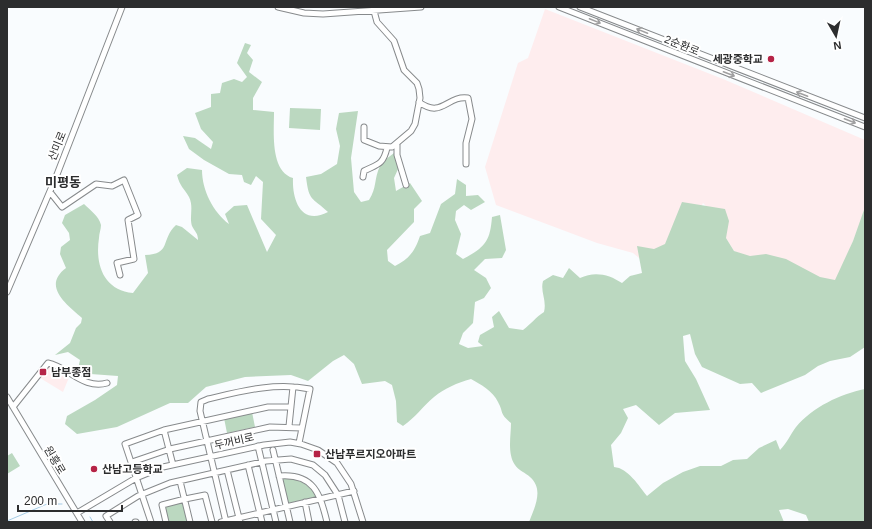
<svg xmlns="http://www.w3.org/2000/svg" width="872" height="529" viewBox="0 0 872 529" font-family="Helvetica,'Noto Sans KR',sans-serif">
  <style>
    .industrial { fill: #feedee }
    .green { fill: #bbd8c0 }
    .lines { fill: none; stroke-linecap: round; stroke-linejoin: round }
    .stream { stroke: #a6cce6; stroke-width: 1 }
    .minor-casing { stroke: #878a8c; stroke-width: 7 }
    .minor { stroke: #fff; stroke-width: 5 }
    .oneway { stroke: #a0a0a1 }
    .poi-dot { fill: #b52346; stroke: #fff; stroke-width: 1.5 }
    .labels { text-anchor: middle; dominant-baseline: central; stroke-width: 4; stroke-linejoin: round; paint-order: stroke }
    .street-label { font-size: 11px; fill: #2c2d2e; stroke: #fff }
    .poi-label { font-size: 11px; font-weight: bold; fill: #2c2d2e; stroke: #fff; text-anchor: start }
    .quarter-label { font-size: 13px; font-weight: bold; fill: #2c2d2e; stroke: #fff }
  </style>
  <rect width="100%" height="100%" fill="#f9fcfe"/>
  <path class="industrial" d="M545,9L723,79L865,140V211L836,283L761,262L734,251L726,238L722,222L703,203L695,220L672,251L650,267L633,253L597,243L496,205L485,167L518,63L528,58Z
    M50,364L70,375L63,392L40,378Z"/>
  <path class="green" d="M245,43L251,45L247,53L253,60L249,72L262,82L253,98V110L274,112C274,132 270,171 293,178C292,200 301,226 328,212C312,197 309,202 306,177L321,174L337,164L340,146L336,129L339,113L358,111L351,158L354,192L361,202L369,200C377,188 374,178 380,166C383,161 389,157 394,153L399,167L394,178L396,191L410,183L422,201L414,209V222L387,250L388,261L395,266C409,259 415,251 420,236L430,233L441,204L455,194L457,179L466,185V196L478,195L485,202L471,210L464,205L456,211L455,220L461,234L456,254L463,259C485,247 490,242 492,217L500,215L506,250L502,258L485,259L474,270L486,278L491,288L484,298L475,302L473,323L463,333L459,344L468,348L483,346L478,342L480,335L494,327L492,317L499,311L509,328L523,330C531,324 536,317 544,312C547,300 540,292 543,281L553,275L563,278L569,268L580,278C594,271 609,274 622,283L630,276L642,273L637,246L654,249L665,244L682,202L725,209L729,221L726,238L734,251L750,256L766,254L786,259L820,277L835,280L853,241L865,207V347L850,357L830,361L818,366L805,375L761,393L752,383L740,384L702,367L695,354L690,334L683,336L685,361L696,379L710,410L675,413L659,425L636,405L623,409L628,418L621,433L611,445L614,467C628,468 639,486 647,496L663,483L683,472L700,466H721L733,460L747,459L759,448L776,440L780,450C787,443 790,435 796,427C813,407 840,394 865,389V522H809L806,515L788,509L779,510L784,522H529C535,507 544,489 530,477C526,473 518,470 515,465C507,453 511,436 511,423C499,413 504,413 498,402C493,391 480,384 471,379C457,383 445,388 434,397C423,406 415,418 403,426L397,422L396,401L392,385L385,381L362,384L354,364L344,355L333,361L308,381L291,375L245,377L206,387L188,403H170L117,427L77,434L65,424L67,416L95,400L117,385L118,376L77,373L80,360L68,352L55,355L70,343L76,328L81,323L82,318C66,304 42,286 66,268L60,254L61,247L70,240L69,233L62,223L65,215L84,204C90,210 99,216 101,225C101,229 99,234 99,238C95,264 103,290 133,293L148,273L145,255C172,254 160,240 176,225L182,227L198,240C198,233 195,232 192,226C189,217 194,207 189,197C184,188 180,187 177,175L187,168L202,170C202,190 213,212 229,224L225,214L234,206L247,205L267,252L276,235L261,219L263,182L256,176L251,185L244,182L242,175L229,174L204,160L189,149L183,136L195,138L211,149L213,142L201,129L195,113L211,107V94L220,93L222,83L234,79L242,82L247,77L237,63Z
    M290,108L321,109L320,130L289,128Z
    M252,412L255,427L227,433L224,418Z
    M12,453L20,466L7,474V456Z
    M283,478C297,478 307,483 317,495L316,497L289,503L286,501L282,479Z
    M181,500L184,504L188,522H168L164,509L167,505Z"/>
  <g class="lines">
    <path class="stream" d="M90,517L93,522
      M7,521L47,504H62"/>
    <defs>
      <path id="minor" d="M278,7L304,13L323,14L421,7
        M559,7L865,127
        M580,7L865,118
        M419,102C442,119 447,95 468,98L472,119L466,143V164
        M364,127V140L379,146L392,147L411,131L415,124L420,98L419,89L417,83L404,70L394,41L377,22L374,11
        M397,143V155L406,185
        M363,177L364,171C378,164 383,165 387,148
        M50,192L62,207L96,184L112,186L124,180L138,215L128,220L134,259L117,263L120,275
        M7,292L56,177L122,7
        M7,397L82,522
        M13,407L48,363C68,367 84,390 107,383
        M289,426L293,387
        M164,430L268,407H291
        M258,446L276,522
        M273,450L290,522
        M132,462L170,449L270,427L302,428
        M248,465L262,522
        M227,470L240,522
        M279,476C314,473 320,494 327,522
        M180,481L190,522
        M305,502L309,522
        M77,513L136,478L163,467L264,445L290,442L301,444L318,450L337,463L351,484L363,522
        M110,522L106,516L138,496L170,483L266,461L291,459L313,465L325,475L338,495L345,522
        M135,522H136
        M151,522L125,444L164,430L173,465
        M166,522L162,505L185,499L205,495L212,522
        M221,522L354,491
        M226,522L200,411L201,402L208,399C242,391 275,382 310,389L299,443"/>
    </defs>
    <use href="#minor" class="minor-casing"/>
    <use href="#minor" class="minor"/>
  </g>
  <defs><path id="oneway-shaft" d="M-6 0H5M1.5-3L5.5 0L1.5 3" fill="none" stroke-width="1.6" stroke-linecap="round" stroke-linejoin="round"/></defs>
  <g class="oneway">
    <use href="#oneway-shaft" transform="translate(595 21) rotate(22)"/>
    <use href="#oneway-shaft" transform="translate(642 31) rotate(-158)"/>
    <use href="#oneway-shaft" transform="translate(729 74) rotate(21)"/>
    <use href="#oneway-shaft" transform="translate(802 94) rotate(-159)"/>
    <use href="#oneway-shaft" transform="translate(850 121) rotate(21)"/>
  </g>
  <g class="poi-dot">
    <circle cx="771" cy="59" r="4"/>
    <rect x="39" y="368" width="8" height="8" rx="2"/>
    <rect x="313" y="450" width="8" height="8" rx="2"/>
    <circle cx="94" cy="469" r="4"/>
  </g>
  <g class="labels">
    <g class="street-label">
      <text transform="translate(682 45) rotate(22)">2순환로</text>
      <text transform="translate(57 146) rotate(-68)">산미로</text>
      <text transform="translate(234 441) rotate(-13)">두꺼비로</text>
      <text transform="translate(55 460) rotate(59)">원흥로</text>
    </g>
    <g class="poi-label">
      <text x="763" y="59" text-anchor="end">세광중학교</text>
      <text x="51" y="372">남부종점</text>
      <text x="325" y="454">산남푸르지오아파트</text>
      <text x="102" y="469">산남고등학교</text>
    </g>
    <g class="quarter-label">
      <text x="63" y="182">미평동</text>
    </g>
  </g>
  <rect width="872" height="529" fill="none" stroke="#2c2d2e" stroke-width="16"/>
  <g transform="translate(836 36) rotate(171)" stroke="#ffffff" stroke-width="3" paint-order="stroke">
  <path d="M0-3L7 15L0 10L-7 15Z" fill="#2c2d2e"/>
  <text y="-6" font-size="11" font-weight="bold" text-anchor="middle" fill="#2c2d2e">N</text>
  </g>
  <path d="M18 505v6h104v-6" fill="none" stroke="#2c2d2e" stroke-width="2"/>
  <text x="24" y="505" font-size="12" fill="#2c2d2e" stroke="#ffffff" stroke-width="3" paint-order="stroke">200 m</text>
</svg>
